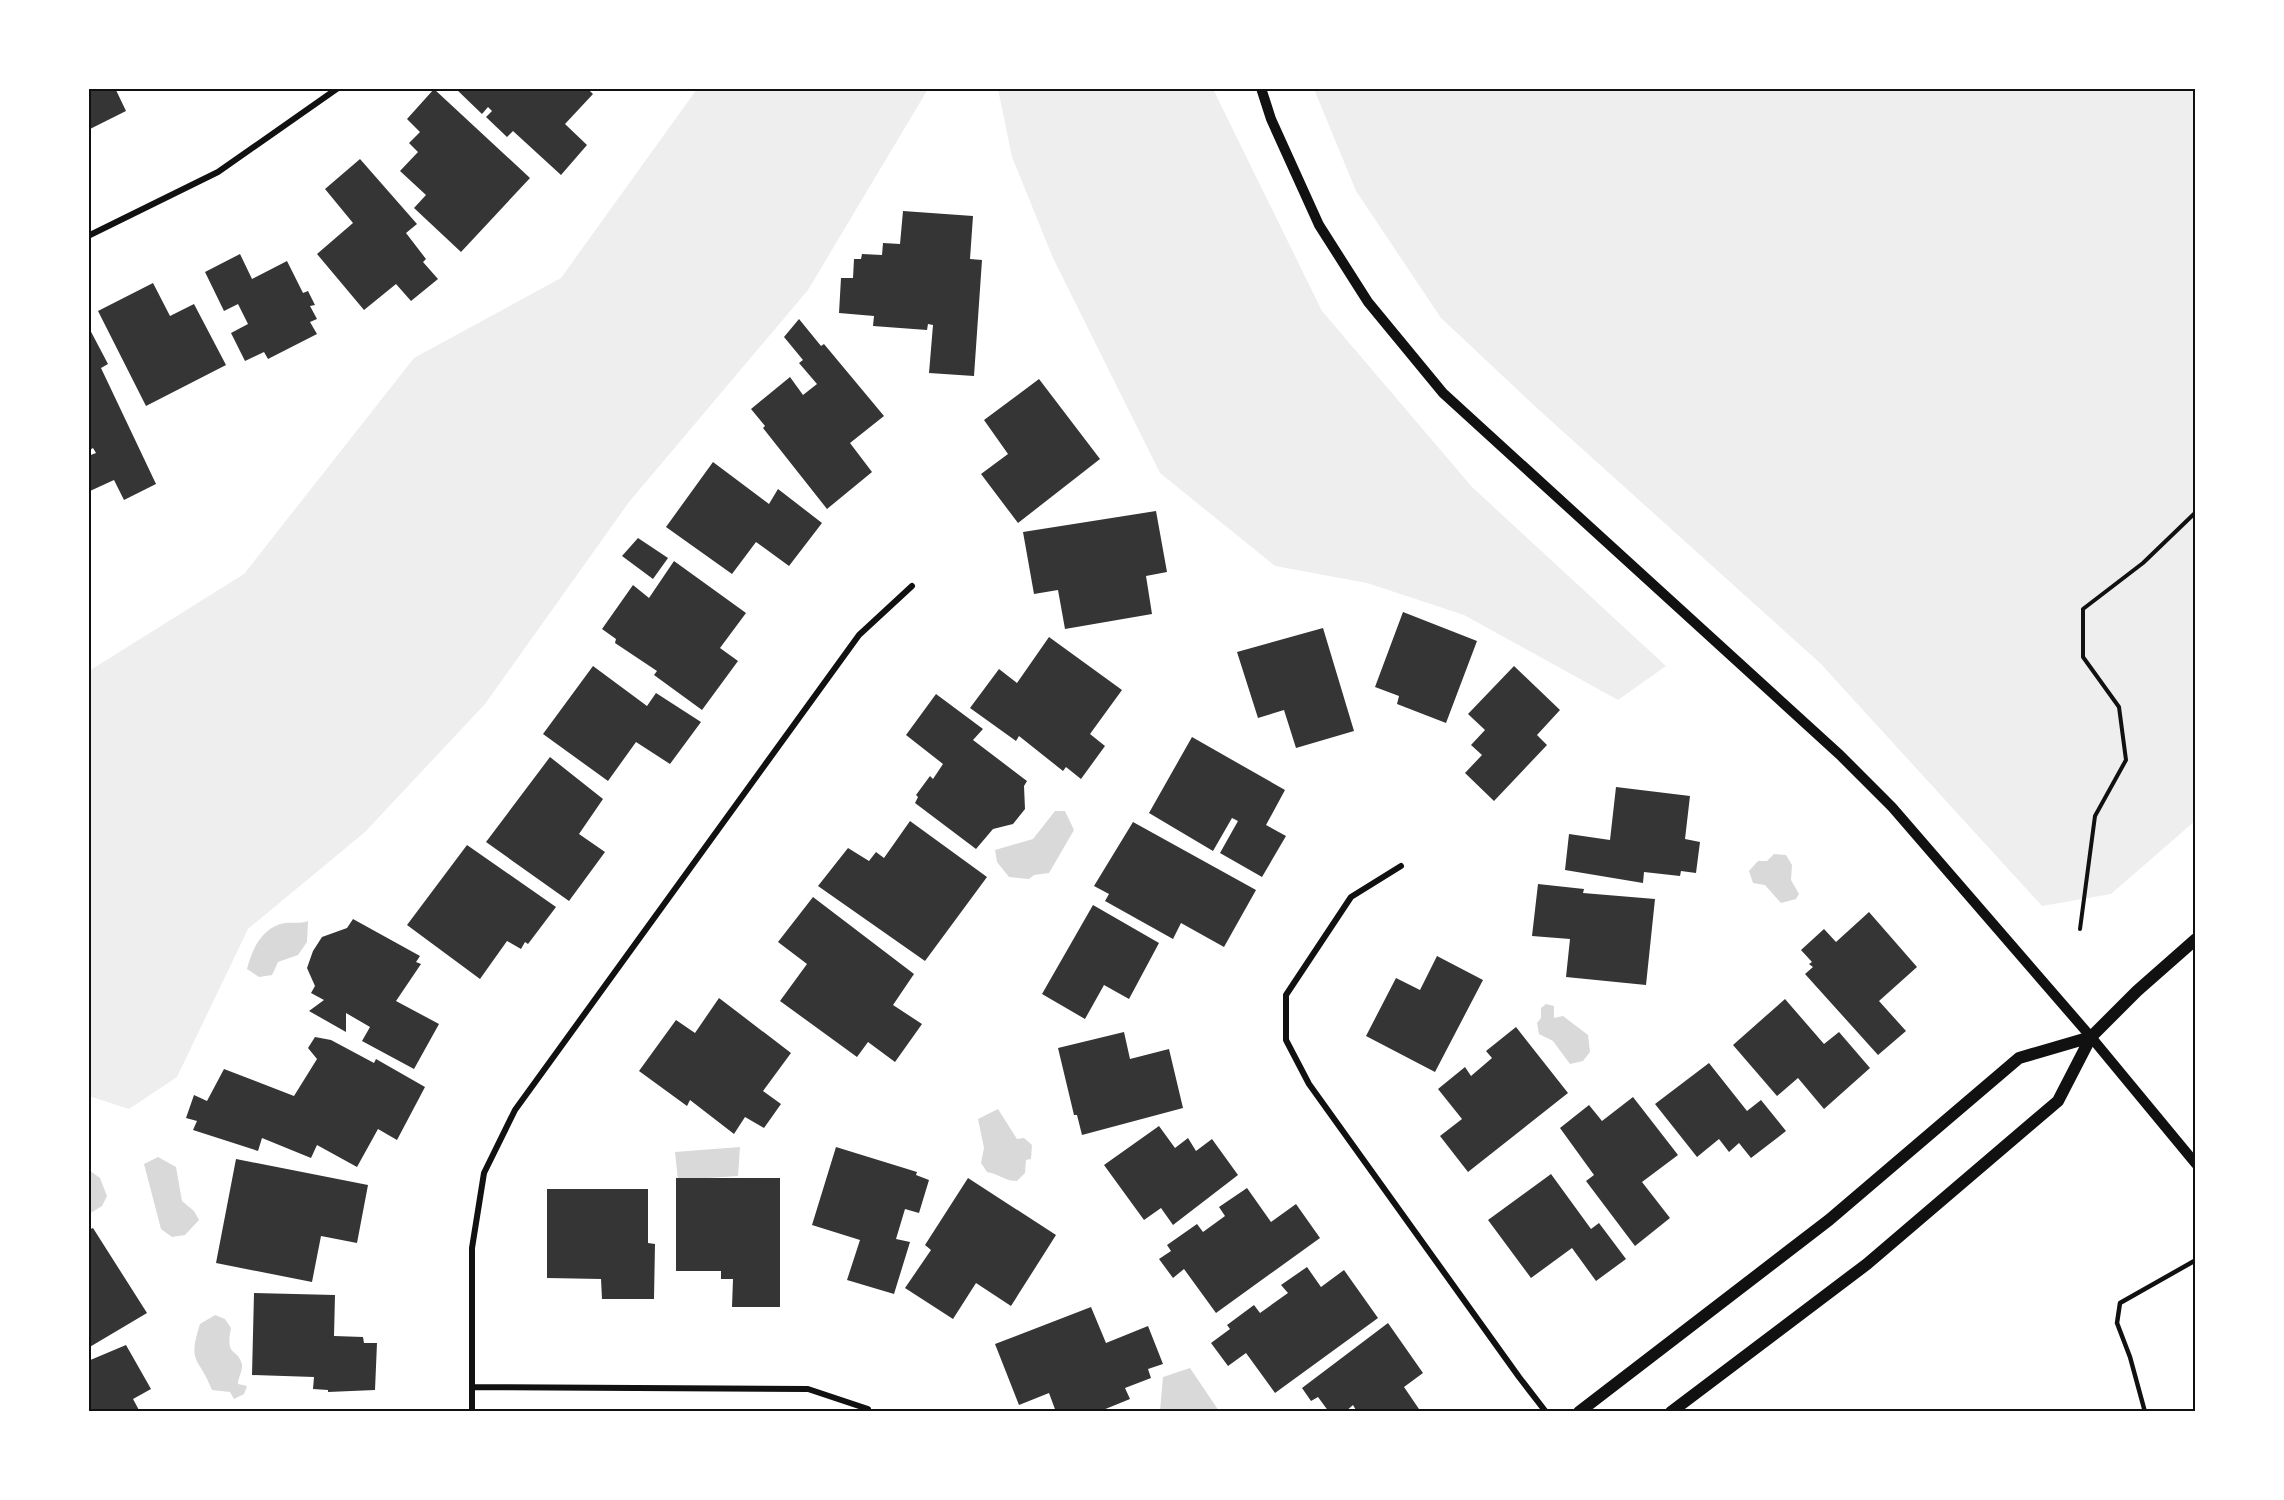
<svg xmlns="http://www.w3.org/2000/svg" width="2284" height="1500" viewBox="0 0 2284 1500" font-family="Rubik,sans-serif">
  <style>
    .green { fill: #eee }
    .water { fill: #d9d9d9 }
    .building { fill: #353535 }
    .lines { fill: none; stroke-linecap: round; stroke-linejoin: round }
    .path { stroke: #111; stroke-width: 4 }
    .service { stroke: #111; stroke-width: 4.5 }
    .minor { stroke: #111; stroke-width: 6 }
    .tertiary { stroke: #111; stroke-width: 10 }
    .secondary { stroke: #111; stroke-width: 12 }
    .neatline { fill: none; stroke: #111; stroke-width: 2 }
  </style>
  <rect width="100%" height="100%" fill="#fff"/>
  <path class="green" d="M697,89H928L808,290L629,502L485,704L365,832L248,929L177,1077L129,1109L89,1096V671L244,574L414,358L561,278Z
    M998,89H1213L1322,311L1472,487L1666,666L1618,700L1464,615L1367,583L1275,566L1160,473L1053,258L1012,157Z
    M1314,89H2195V821L2111,894L2042,906L1820,663L1539,410L1441,318L1356,191Z"/>
  <path class="water" d="M1055,811H1065L1074,830L1049,873L1034,875L1029,879L1009,877L997,862L995,850L1033,839Z
    M1774,854L1786,855L1792,865L1791,880L1799,894L1796,899L1781,903L1765,885L1753,883L1749,871L1758,861H1767Z
    M308,921L307,942L298,955L278,962L272,975L259,977L247,969C252,949 262,927 285,923C293,922 300,924 308,921Z
    M1546,1004L1554,1006V1018L1563,1016L1588,1035L1590,1052L1583,1061L1570,1064L1553,1041L1539,1034L1537,1023L1541,1018V1008Z
    M998,1109L1017,1139L1024,1138L1032,1145L1031,1159L1026,1160L1025,1173L1017,1181C1005,1181 999,1174 987,1172L981,1163L984,1148L978,1119Z
    M740,1147L738,1176L678,1180L675,1152Z
    M158,1157L176,1167L182,1201L194,1211L199,1220L185,1235L172,1237L161,1229L144,1164Z
    M89,1170L100,1178L107,1196L102,1206L89,1214Z
    M215,1315L225,1319L231,1328C225,1358 237,1347 242,1364C243,1371 238,1377 238,1384L247,1386L244,1394L234,1399L230,1392L212,1390C199,1356 187,1365 200,1324Z
    M1190,1368L1219,1411H1160L1163,1377Z"/>
  <path class="building" d="M88,88H115L126,111L88,130Z
    M455,88H587L593,94L565,124L587,145L561,175L513,131L507,137L486,117L492,111L488,107L482,114Z
    M434,89L530,178L461,252L414,208L426,195L400,171L418,152L409,143L420,132L407,119Z
    M360,159L417,224L406,233L426,259L423,262L438,279L411,301L396,284L364,310L317,254L353,223L325,189Z
    M903,211L973,216L970,259L982,260L974,376L929,373L933,325L928,324L927,330L873,326L874,316L839,313L841,278H853L854,259H861L862,254L882,255L883,243L900,244Z
    M240,254L252,279L287,261L303,293L308,291L315,305L310,306L317,319L310,322L317,334L268,359L264,352L245,361L231,333L248,324L238,304L224,311L205,272Z
    M153,283L170,316L194,304L226,365L146,406L98,311Z
    M799,319L821,346L824,344L884,416L850,443L872,472L827,509L763,428L765,426L751,409L790,377L803,395L817,384L799,363L803,360L784,337Z
    M88,326L108,364L101,368L156,484L124,500L114,480L90,491L88,488V456L96,453L93,448L88,451Z
    M1039,379L1100,459L1018,523L981,474L1008,454L984,420Z
    M713,462L769,504L778,489L822,523L789,566L756,542L732,574L666,527Z
    M1156,511L1167,572L1146,576L1152,614L1065,629L1058,590L1034,594L1023,532Z
    M638,538L668,558L653,579L622,556Z
    M674,561L746,613L720,648L738,661L702,710L654,675L657,671L615,643L616,639L602,629L633,585L649,598Z
    M1403,612L1477,641L1446,723L1397,704L1399,696L1375,687Z
    M1323,628L1354,731L1296,748L1284,710L1258,718L1237,652Z
    M1049,637L1122,690L1090,734L1105,746L1081,779L1066,767L1063,771L1019,736L1016,741L970,708L999,669L1017,683Z
    M593,666L647,706L656,693L701,722L670,764L636,742L608,781L543,734Z
    M1514,666L1560,710L1537,735L1547,745L1494,801L1465,773L1482,755L1471,745L1485,730L1468,714Z
    M936,694L983,729L973,740L1027,781L1024,786L1025,809L1013,824L993,829L976,849L915,803L918,797L916,795L930,776L933,779L943,764L906,735Z
    M1192,737L1285,790L1266,825L1286,836L1262,877L1220,853L1238,821L1232,818L1213,851L1149,813Z
    M550,757L603,799L579,834L605,852L569,901L486,842Z
    M1616,787L1690,796L1685,839L1700,842L1696,873L1681,871L1680,876L1644,872L1643,883L1565,870L1569,834L1610,840Z
    M910,821L987,877L925,961L818,886L848,848L869,861L876,852L884,858Z
    M1133,822L1256,890L1224,947L1181,923L1173,939L1105,901L1109,894L1094,886Z
    M467,845L556,907L528,944L525,942L521,949L507,941L480,979L407,925Z
    M1538,884L1584,889L1583,893L1655,899L1646,985L1566,977L1570,939L1532,936Z
    M813,897L914,974L893,1005L922,1024L895,1062L868,1042L857,1057L780,1001L807,964L778,942Z
    M1093,905L1159,943L1129,999L1104,985L1085,1019L1042,994Z
    M1869,912L1917,967L1879,1001L1906,1031L1878,1055L1805,974L1813,967L1809,964L1812,962L1801,950L1824,929L1836,942Z
    M353,919L420,956L416,962L421,964L396,1001L439,1024L414,1069L362,1041L370,1027L346,1013V1032L309,1011L324,1000L311,993L315,986L307,968L313,951L322,937L347,928Z
    M1437,956L1483,980L1435,1072L1366,1036L1396,978L1420,990Z
    M719,998L791,1053L763,1091L781,1104L764,1128L745,1117L734,1134L690,1100L687,1106L639,1071L676,1020L695,1033Z
    M1785,999L1824,1044L1839,1032L1870,1068L1824,1109L1798,1078L1777,1096L1733,1045Z
    M1516,1027L1568,1093L1468,1172L1440,1136L1462,1119L1438,1089L1465,1067L1471,1076L1492,1058L1486,1051Z
    M1124,1032L1130,1059L1169,1049L1183,1108L1082,1135L1077,1115H1074L1058,1048Z
    M315,1037L331,1040L374,1063L376,1059L425,1087L397,1140L378,1129L357,1167L317,1145L311,1158L262,1138L258,1151L193,1130L197,1121L186,1118L194,1095L207,1101L224,1069L294,1096L317,1059L308,1048Z
    M1709,1063L1747,1111L1761,1100L1786,1131L1751,1158L1739,1143L1729,1152L1719,1139L1697,1157L1655,1104Z
    M1633,1097L1678,1155L1642,1182L1670,1218L1635,1246L1586,1181L1594,1175L1560,1128L1589,1105L1602,1121Z
    M1159,1126L1175,1148L1188,1138L1196,1151L1212,1139L1238,1175L1173,1225L1161,1208L1144,1220L1104,1165Z
    M836,1147L917,1172L916,1175L929,1180L919,1213L905,1209L896,1239L910,1242L894,1294L847,1280L860,1240L812,1225Z
    M236,1159L368,1185L357,1243L321,1236L312,1282L216,1263Z
    M1551,1174L1591,1229L1599,1223L1626,1259L1596,1281L1572,1248L1531,1278L1488,1220Z
    M676,1178H780V1307H732L733,1279H721V1271H676Z
    M968,1178L1056,1235L1011,1306L976,1283L953,1319L905,1288L931,1250L925,1245Z
    M1247,1188L1271,1222L1296,1204L1320,1238L1216,1313L1184,1269L1173,1278L1159,1259L1171,1251L1167,1245L1197,1224L1203,1232L1225,1216L1219,1207Z
    M547,1189H648V1243L655,1244L654,1299H602L601,1279L547,1278Z
    M93,1228L147,1313L88,1348V1230Z
    M1307,1267L1321,1287L1344,1270L1378,1318L1275,1393L1246,1353L1228,1366L1211,1343L1230,1329L1227,1325L1254,1305L1260,1313L1288,1293L1281,1285Z
    M254,1293L335,1295L334,1336L363,1337L364,1343H377L375,1390L328,1392V1390L313,1389L314,1377L252,1375Z
    M1091,1307L1106,1343L1148,1326L1163,1364L1148,1369L1151,1378L1125,1388L1130,1399L1098,1412H1056L1049,1393L1019,1405L995,1344Z
    M1388,1323L1423,1373L1404,1387L1421,1412H1357L1353,1405L1345,1412H1329L1318,1397L1311,1401L1302,1388Z
    M126,1345L151,1389L133,1399L140,1412H88V1361Z"/>
  <g class="lines">
    <path class="path" d="M2080,929L2095,816L2126,760L2119,707L2083,657V609L2143,563L2196,512"/>
    <path class="service" d="M2145,1412L2130,1357L2117,1323L2120,1303L2196,1260"/>
    <path class="minor" d="M88,236L218,172L338,88
      M1401,866L1351,897L1286,995V1040L1309,1084L1519,1377L1546,1412
      M473,1387L808,1389L868,1409
      M472,1412V1248L484,1173L515,1110L859,635L912,586"/>
    <path class="tertiary" d="M1261,88L1271,119L1319,225L1368,302L1443,393L1840,755L1892,807L2091,1037L2196,1164"/>
    <path class="secondary" d="M1579,1412L1829,1220L2019,1058L2091,1037
      M1671,1412L1867,1264L2058,1101L2091,1037L2137,991L2196,939"/>
  </g>
  <rect width="2284" height="1500" fill="none" stroke="#ffffff" stroke-width="180"/>
  <rect x="90" y="90" width="2104" height="1320" class="neatline"/>
</svg>
